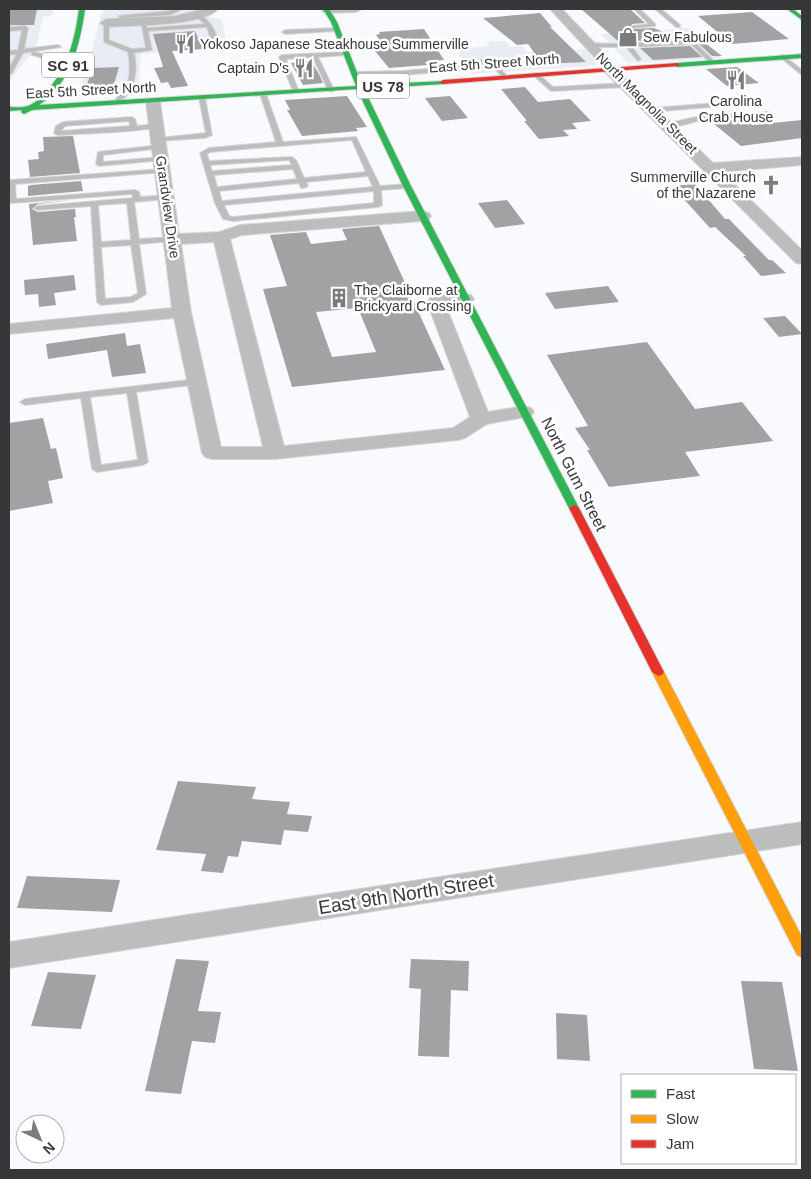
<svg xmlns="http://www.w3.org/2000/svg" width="811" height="1179" viewBox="0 0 811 1179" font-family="Helvetica,sans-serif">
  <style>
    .built { fill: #e9ecf4 }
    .building { fill: #a1a2a4; fill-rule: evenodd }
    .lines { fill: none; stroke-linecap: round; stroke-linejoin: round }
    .lane-casing { stroke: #d6d7d9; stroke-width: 2 }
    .street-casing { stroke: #d6d7d9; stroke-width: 2 }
    .fast-casing { stroke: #d6d7d9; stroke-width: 2 }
    .slow-casing { stroke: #d6d7d9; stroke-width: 2 }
    .jam-casing { stroke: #d6d7d9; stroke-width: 2 }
    .lane { fill: #bcbdbd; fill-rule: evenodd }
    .street { fill: #bcbdbd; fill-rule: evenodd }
    .fast { fill: #30b455; fill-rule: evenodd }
    .slow { fill: #ff9f0a; fill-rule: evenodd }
    .jam { fill: #e5322d; fill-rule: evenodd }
    .labels { text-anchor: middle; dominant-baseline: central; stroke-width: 5; stroke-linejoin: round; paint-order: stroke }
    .far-poi-label { font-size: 14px; fill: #363738; stroke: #fff; text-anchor: start }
    .far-street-label { font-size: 14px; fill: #363738; stroke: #fff }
    .shield { fill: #fff; stroke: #727374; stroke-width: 1 }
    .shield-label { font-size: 15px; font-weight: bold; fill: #363738 }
    .street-label { font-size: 16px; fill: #363738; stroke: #fff }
    .near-street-label { font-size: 19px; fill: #363738; stroke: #fff }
  </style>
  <rect width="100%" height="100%" fill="#f8fafd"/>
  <path class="built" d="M9,9H53L51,16L43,17L36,48L9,81Z
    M103,9H192V12L222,20L227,47L141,54L138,92L78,94L87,68Z
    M690,28L722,58L628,63L601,34Z
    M505,41L511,47L522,46L527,52L585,49L601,65L471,74L456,49L490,46L486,42Z"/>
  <path class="building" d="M9,9H37L34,25H9Z
    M581,9H630L645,23L632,24L631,29L654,28L661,31L672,40L618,41Z
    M752,12L789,39L732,44L698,16Z
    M540,13L552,27H550L586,62L542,64L528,44L517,45L483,18Z
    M424,29L444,60L425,62L427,65L389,68L374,50L386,49L376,35L380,34L379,32Z
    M195,31L203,49L172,51L188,86L171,88L168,82L161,83L154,68L163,67L153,34Z
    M695,40H701L722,56H712Z
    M690,46L702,57L653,60L640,48Z
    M311,61L319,74L323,83L303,85L291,63Z
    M119,67L112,91L84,92L93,68Z
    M737,67L759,83L727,86L706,69Z
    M525,87L538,102L570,99L591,121L572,123L577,129L563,130L569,136L539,139L524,121H527L501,89Z
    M347,96L367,127L356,128L358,131L302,136L287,110H290L285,100Z
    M450,96L468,118L442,121L425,98Z
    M745,119L752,125L802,120V138L741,146L714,124L718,123L715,121Z
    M73,136L80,173L30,177L28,160L39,159L38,152L44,151L43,137Z
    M81,181L83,191L28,196V186L31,185Z
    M695,184L725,219H729L763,254L769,260H772L786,273L761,276L743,256H746L715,227L710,228L672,186Z
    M74,200L38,204L32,209L38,212L75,209L76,217H74L77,241L33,245L29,204Z
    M507,200L525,224L495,228L478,203Z
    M379,226L445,370L292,387L263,289L287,286L270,235L306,232L311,244L347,240L342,229ZM358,308L376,352L332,357L316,312Z
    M74,275L76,290L54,293L56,305L39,307L38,294L25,295L24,280Z
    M608,286L619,302L555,309L545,293Z
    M785,316L802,334L779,337L763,318Z
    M125,333L127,346L140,344L146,373L112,377L107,350L48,359L46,344Z
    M647,342L695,409L742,402L773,441L685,452L700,476L609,487L587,450H590L575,428L588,426L547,355Z
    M43,418L51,449L56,448L63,478L48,481L53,503L9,511V423Z
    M178,781L256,787L252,799L290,802L287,814L312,816L308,832L284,830L281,845L242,841L238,857L228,856L223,873L201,871L206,854L156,850Z
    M27,876L120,880L112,912L17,908Z
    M176,959L209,961L198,1011L221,1012L215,1043L192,1041L181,1094L145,1091Z
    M411,959L469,961L468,991L451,990L449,1057L418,1056L421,989L409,988Z
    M48,972L96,975L81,1029L31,1026Z
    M741,981L782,982L798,1071L754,1069Z
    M556,1013L587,1015L590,1061L557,1059Z"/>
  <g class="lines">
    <defs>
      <path id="lane" d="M173,9H179V11L169,15L121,18L118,16L169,11Z
        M634,9H640L655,24V26L632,28V26L649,24Z
        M655,9H661L680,25V27H676Z
        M197,13C210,19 218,33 218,47L213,46L207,27L148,31L152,50L134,53C137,64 136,78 131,89C129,94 123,98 119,104H115C115,96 121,95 125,89C131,79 130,62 128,52L104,42V22L109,23V40L132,49L146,48L141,21H145L147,28L205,24L195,16Z
        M25,26L28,28L24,49L58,45L61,47L23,53L12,73L9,75V68L17,54L9,55V51L18,50L22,30L9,31V27Z
        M338,28L336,31L285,34L282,32L285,30Z
        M681,29L714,61V63H710L691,44L632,47L641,59L638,61L626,47H589L586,45L589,43L617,44L687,41L678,31Z
        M34,52L54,57L55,58L52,60L32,55L31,54Z
        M346,52L349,54L348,55L318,57L334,90L331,92L328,90L313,57L286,59L299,92L294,93L279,57L282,55Z
        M783,55L802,70V75L781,58V56Z
        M492,59L507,76V78H503L490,63L475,65L462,70L402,75L354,76L351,74L354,72L402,71L461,66L474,61Z
        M533,73H537L553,87L626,83L629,85L626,87L551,91L533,75Z
        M263,92L266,94L283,142L356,137L380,186L407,184L411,186L407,188L381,190L382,205L378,207L233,221L223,219L215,203L200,153L209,148L276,142L260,94ZM352,140L366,172L304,178L296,160L292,157L209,161L207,154L210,152ZM289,160L292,165L212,171L210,165ZM293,169L297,179L217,187L214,175ZM368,176L373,187L222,201L219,191L299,183L301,188H304L308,186L306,182ZM374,191V203L233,217L229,216L224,205Z
        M202,96L205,98L212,135L205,138L157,141V139L159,138L206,133L199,98Z
        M730,102L733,104L732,105L652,112L649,110L652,108Z
        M768,112L771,114L770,115L697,121C688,124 672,129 664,124L696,117Z
        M132,117L135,119L137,126L157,124L160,126C150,132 75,134 57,135L54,133L56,126L63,122ZM129,121L130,126L61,131L65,126Z
        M160,145L162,146V148L103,155V162L161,157L164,159L163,160L99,166L96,164L98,152Z
        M163,169L167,171L165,172L15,184L16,199L135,190L139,192L140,197L170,195L171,197L167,199L134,202L139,239L173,237L177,239L173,241L139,244L146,294L133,302L101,305L97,302L91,206L38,210L34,208L38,206L133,198L132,194L12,203L9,202V180H11ZM127,203L131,240L101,242L98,205ZM131,245L138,293L131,297L105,299L101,247Z
        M197,379L202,382L200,384L136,392L148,462L143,465L97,472L92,469L81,398L25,405L20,402L25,399ZM127,393L138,460L101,465L90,397Z"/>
      <path id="street" d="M203,9H218C201,27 131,25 106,27L100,23L106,19L176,16Z
        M322,9H362L356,12L327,13L323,12Z
        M550,9H562L608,57L614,67L713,163L802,157V165L722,172L802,250V264L796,263L605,72L599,62Z
        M153,98L160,102L179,234L219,232L240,225L423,211L429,213L431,216L429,219L423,221L242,235L230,239L284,446L453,428L470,417L427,302L430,298C442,295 459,292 471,295L474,299L471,303L446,306L488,412L524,406L531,408L534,412L531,416L487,424L465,438L458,440L275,459H212L205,457L202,453L174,318L9,334V324L172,308L146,102ZM214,242L263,447H221L191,312L181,244Z
        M802,822V844L9,968V942Z"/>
      <path id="fast" d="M79,9H85C80,45 70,84 39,105L356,86L331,22L323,9H329L337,22L362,85L445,81V83L443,84L364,89L411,186L579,508L578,510H570L569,508L403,186L357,89L32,110L24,114L21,112L22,110L9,111V107C15,107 23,108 28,106C34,104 40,98 44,94C67,71 75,40 79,9Z
        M787,9H793L802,16V20Z
        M802,54V58L677,67L674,65L677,63Z"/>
      <path id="slow" d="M658,668L664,672L802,937V957L797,955L652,672Z"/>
      <path id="jam" d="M677,63L679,64V66L443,84L440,82L443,80Z
        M574,505L579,508L664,672L662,675L658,676L652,672L569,508Z"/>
    </defs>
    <use href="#lane" class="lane-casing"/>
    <use href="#street" class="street-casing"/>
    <use href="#fast" class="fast-casing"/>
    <use href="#slow" class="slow-casing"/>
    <use href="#jam" class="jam-casing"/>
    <use href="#lane" class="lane"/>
    <use href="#street" class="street"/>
    <use href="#fast" class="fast"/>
    <use href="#slow" class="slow"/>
    <use href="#jam" class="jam"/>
  </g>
  <defs>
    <symbol id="shop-bare" viewBox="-9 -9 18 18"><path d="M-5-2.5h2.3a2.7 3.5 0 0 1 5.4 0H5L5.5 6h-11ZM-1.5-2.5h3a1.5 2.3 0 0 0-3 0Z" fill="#7a7b7d" stroke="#fff" stroke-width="2.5" paint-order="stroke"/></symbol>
    <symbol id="restaurant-bare" viewBox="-9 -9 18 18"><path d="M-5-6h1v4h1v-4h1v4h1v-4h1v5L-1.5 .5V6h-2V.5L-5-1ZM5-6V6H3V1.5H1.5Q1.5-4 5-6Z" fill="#7a7b7d" stroke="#fff" stroke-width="2.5" paint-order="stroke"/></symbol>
    <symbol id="church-bare" viewBox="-9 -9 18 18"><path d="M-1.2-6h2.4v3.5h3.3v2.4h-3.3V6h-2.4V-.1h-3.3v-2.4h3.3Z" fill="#7a7b7d" stroke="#fff" stroke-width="2.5" paint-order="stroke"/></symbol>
    <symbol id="building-bare" viewBox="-9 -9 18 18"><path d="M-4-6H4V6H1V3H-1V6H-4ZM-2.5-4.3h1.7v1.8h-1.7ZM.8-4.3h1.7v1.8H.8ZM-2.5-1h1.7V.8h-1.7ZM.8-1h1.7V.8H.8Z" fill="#7a7b7d" stroke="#fff" stroke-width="2.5" paint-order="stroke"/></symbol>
  </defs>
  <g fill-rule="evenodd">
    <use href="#shop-bare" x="614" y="23" width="28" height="28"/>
    <use href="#restaurant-bare" x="171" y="30" width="28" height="28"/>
    <use href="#restaurant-bare" x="290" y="54" width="28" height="28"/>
    <use href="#restaurant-bare" x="722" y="66" width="28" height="28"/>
    <use href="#church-bare" x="757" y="171" width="28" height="28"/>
    <use href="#building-bare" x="325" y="284" width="28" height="28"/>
  </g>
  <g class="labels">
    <g class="far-poi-label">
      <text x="643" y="37">Sew Fabulous</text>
      <text x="200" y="44">Yokoso Japanese Steakhouse Summerville</text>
      <text x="289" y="68" text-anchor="end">Captain D's</text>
      <text x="736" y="101" text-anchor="middle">Carolina<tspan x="736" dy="16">Crab House</tspan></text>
      <text x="756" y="177" text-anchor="end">Summerville Church<tspan x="756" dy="16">of the Nazarene</tspan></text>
      <text x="354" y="290">The Claiborne at<tspan x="354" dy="16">Brickyard Crossing</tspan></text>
    </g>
    <g class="far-street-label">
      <text transform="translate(494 63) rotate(-4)">East 5th Street North</text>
      <text transform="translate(91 90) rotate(-3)">East 5th Street North</text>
      <text transform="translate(647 103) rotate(45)">North Magnolia Street</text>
      <text transform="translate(168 207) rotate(82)">Grandview Drive</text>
    </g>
    <g class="shield">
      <rect x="42" y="52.5" width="52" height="25" rx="4"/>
      <rect x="357" y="73.5" width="52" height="25" rx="4"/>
    </g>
    <g class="shield-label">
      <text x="68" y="65">SC 91</text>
      <text x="383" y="86">US 78</text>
    </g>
    <g class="street-label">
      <text transform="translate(574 474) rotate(63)">North Gum Street</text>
    </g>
    <g class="near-street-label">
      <text transform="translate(406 894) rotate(-9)">East 9th North Street</text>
    </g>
  </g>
  <rect width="811" height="1179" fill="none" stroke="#363738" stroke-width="20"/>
  <rect x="621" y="1074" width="175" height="90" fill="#ffffff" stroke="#afafaf"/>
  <rect x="631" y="1090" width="25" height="8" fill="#30b455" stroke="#afafaf"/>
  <text x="666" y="1099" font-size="15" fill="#363738">Fast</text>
  <rect x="631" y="1115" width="25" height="8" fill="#ff9f0a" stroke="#afafaf"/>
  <text x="666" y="1124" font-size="15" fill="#363738">Slow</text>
  <rect x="631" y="1140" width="25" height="8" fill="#e5322d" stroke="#afafaf"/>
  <text x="666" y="1149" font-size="15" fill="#363738">Jam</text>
  <g transform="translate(40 1139) rotate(136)"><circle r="24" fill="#ffffff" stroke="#afafaf"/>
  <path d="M0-4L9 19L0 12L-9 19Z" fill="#7a7b7d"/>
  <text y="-8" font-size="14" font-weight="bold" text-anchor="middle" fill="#363738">N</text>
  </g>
</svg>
